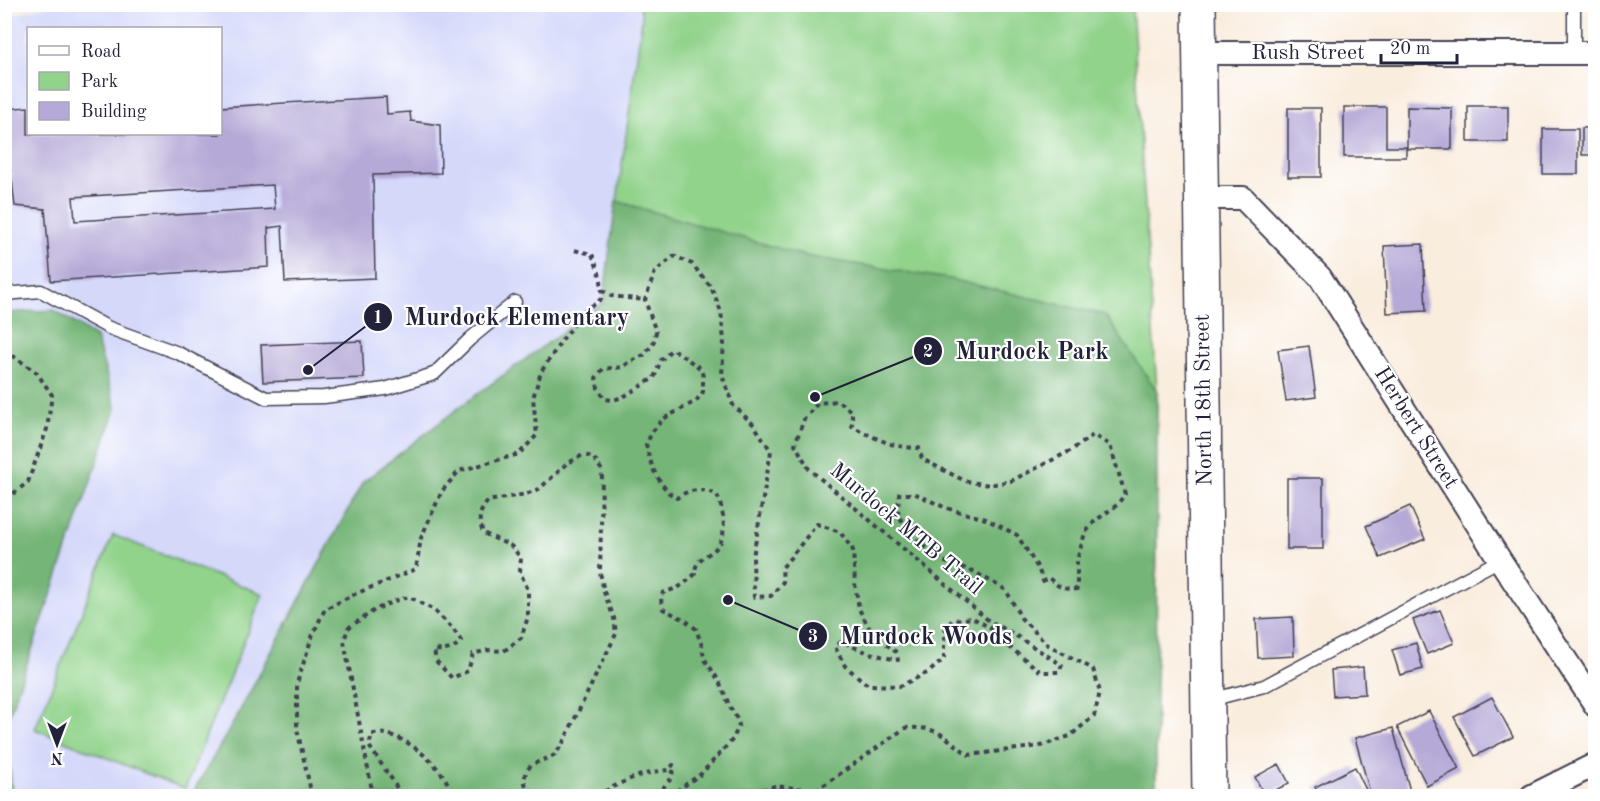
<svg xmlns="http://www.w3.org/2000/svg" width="1600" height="801" viewBox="0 0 1600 801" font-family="'Old Standard TT',serif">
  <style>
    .built { fill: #d4d8f9; fill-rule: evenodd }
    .green { fill: #91d38b; stroke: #5a7a63; stroke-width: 1.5 }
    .forest { fill: #74b577; stroke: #4b6c59; stroke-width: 1.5 }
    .building { fill: #b5a9d7; fill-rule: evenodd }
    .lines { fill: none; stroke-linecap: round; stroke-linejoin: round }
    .lane-casing { stroke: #424053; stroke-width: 15 }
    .street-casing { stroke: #424053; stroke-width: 26 }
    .secondary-casing { stroke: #424053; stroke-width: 36 }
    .path { stroke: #424053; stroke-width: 4; stroke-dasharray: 4.5 4.5; stroke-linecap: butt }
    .lane { stroke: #fff; stroke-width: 12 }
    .street { stroke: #fff; stroke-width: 22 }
    .secondary { stroke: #fff; stroke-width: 33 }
    .labels { text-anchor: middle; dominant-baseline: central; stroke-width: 4.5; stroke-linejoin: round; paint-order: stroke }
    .street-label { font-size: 22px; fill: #22223b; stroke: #fff }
    .leader { fill: none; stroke: #22223b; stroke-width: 2 }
    .callout-dot { fill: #22223b; stroke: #fff; stroke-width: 2 }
    .mark-label { font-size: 18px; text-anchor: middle; font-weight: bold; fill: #fff }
    .callout-label { font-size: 24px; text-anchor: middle; font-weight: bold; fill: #22223b; stroke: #fff; stroke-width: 4.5; stroke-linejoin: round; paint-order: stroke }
  </style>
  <rect width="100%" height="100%" fill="#fff"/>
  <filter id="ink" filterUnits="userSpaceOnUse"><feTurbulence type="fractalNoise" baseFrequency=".0167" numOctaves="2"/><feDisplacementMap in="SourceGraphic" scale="12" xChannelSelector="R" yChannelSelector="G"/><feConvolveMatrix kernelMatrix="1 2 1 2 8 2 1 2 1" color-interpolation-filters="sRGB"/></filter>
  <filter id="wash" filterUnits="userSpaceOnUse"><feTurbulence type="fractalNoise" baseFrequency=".008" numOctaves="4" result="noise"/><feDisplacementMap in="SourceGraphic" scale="24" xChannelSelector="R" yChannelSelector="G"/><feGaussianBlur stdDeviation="1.35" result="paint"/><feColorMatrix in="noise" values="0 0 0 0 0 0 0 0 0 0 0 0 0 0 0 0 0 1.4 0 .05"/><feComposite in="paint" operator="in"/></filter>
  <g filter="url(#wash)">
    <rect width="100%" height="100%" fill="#f9edde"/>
    <path class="built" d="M53,4L640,5L642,19L603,303L465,403L236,718L191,796H16L12,794L6,724L116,409L54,310L5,313L4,17ZM28,28H220V134H28Z"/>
    <path class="green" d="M640,5H1132L1157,391L1156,796H191L236,718L363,482L465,403L603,303L642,19Z
      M113,535L263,594L185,789L35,729Z"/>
    <path class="forest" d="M616,201L805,256L949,279L1105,315L1157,391L1156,796H191L236,718L363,482L465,403L603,303Z
      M54,310L96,337L116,409L6,724L12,793L16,796H5V313Z"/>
    <g id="blocks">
      <path class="building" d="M386,97L387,114L410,112L411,121L440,125L441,173L373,175L375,278L285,282L282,226L268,228L269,267L51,281L45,209L15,206L4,109L28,107V134H220V107ZM273,185L275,209L75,221L73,197Z
        M1468,106H1508V142H1468Z
        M1344,107H1386V147H1406V157H1344Z
        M1407,107L1452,108V149H1407Z
        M1288,108H1321V177H1288Z
        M1582,128H1596V155H1582Z
        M1543,129H1578V174H1543Z
        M1423,244L1426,311L1387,313L1384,246Z
        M362,341L364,378L263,382L261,345Z
        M1309,346L1316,397L1286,401L1278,350Z
        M1287,478H1323V549H1287Z
        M1410,506L1425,539L1380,558L1366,526Z
        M1440,610L1454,643L1427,654L1413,620Z
        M1293,617L1294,656L1258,658L1256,619Z
        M1416,643L1423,669L1400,675L1392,650Z
        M1363,667L1365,694L1333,696L1331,670Z
        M1492,697L1513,737L1475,756L1454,717Z
        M1429,711L1459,769L1427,786L1397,727Z
        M1393,728L1410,791L1389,796H1371L1355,738Z
        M1279,764L1289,783L1265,796L1255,777Z
        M1355,767L1369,796H1320L1315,787Z"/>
    </g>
  </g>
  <g filter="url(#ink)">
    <use href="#blocks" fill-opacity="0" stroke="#424053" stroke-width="1.5"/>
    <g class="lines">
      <defs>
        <path id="lane" d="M1574,4V52
          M4,294L41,291L109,328L178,353L266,398L324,397L385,389L434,374L470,339L515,302
          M1210,700L1264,686L1500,560"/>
        <path id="street" d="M1200,53H1596
          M1202,198H1243L1320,277L1500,560L1596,706
          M1532,796L1596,764"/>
        <path id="secondary" d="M1199,4L1209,796"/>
      </defs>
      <use href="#lane" class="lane-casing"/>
      <use href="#street" class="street-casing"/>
      <use href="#secondary" class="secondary-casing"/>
      <path class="path" d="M602,290L611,296L645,300
        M4,352L9,353L37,373L52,395L47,429L28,482L13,494L4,486
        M314,796L310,787L297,729V683L313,634L325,609L355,594L416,569L421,538L442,491L459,471L519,454L537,435L533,398L541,372L562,340L585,311L601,299C604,283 598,269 592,254L574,250
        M373,796L344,641L348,628L375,610L394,601L409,597L434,610L453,629L461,641C453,650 446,651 434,650L436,661L452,678L468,671L473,654L488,650L504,651L521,638L528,617V590L520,572L521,558L511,546L483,533C478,518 478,514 488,501L526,494L539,489L568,463L583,455L593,457L601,469L602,478L600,572L604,592L614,618L616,634L564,741L555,755L531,765L526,772L524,780L526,786L536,796
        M401,796L393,781L369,746L372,734C376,734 382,733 386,734C410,738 449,772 452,796
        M597,796C620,782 642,772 669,770L673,765L675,766L670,780L656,796
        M669,796L701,774L733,739L739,725L736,717L730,707L719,681L704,658L702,646L696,629L685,620L663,609C657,587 666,594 679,587C685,583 690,579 695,574C695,556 708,558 718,546C728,534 723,508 717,495C704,488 689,488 677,498L669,493L661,483L654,471L649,457L646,444L653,431L663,419L696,401L703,392V376L700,368L674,350H671L661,360L654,378L623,397L613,400L605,399L598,388L596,378L603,369L623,367L631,361L644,355L653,344L656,332L645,300L655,272L674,256L692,264L711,287L721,311L724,341L722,375L733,405L754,425L771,451L753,557L754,597L771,596L783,582L782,568L817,524L840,532L853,550L855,584L859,609L874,637L886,644L896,652L898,660C878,656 860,651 842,641L835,647L845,666L868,685L900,686L929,672L944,659V632L952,620L973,618L990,628L1002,641L1041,672H1059L1062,665L1010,632L988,620L809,469L795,444L804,419L818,403L838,401L852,412V426C875,438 892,448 919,448L922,459L965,481L989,485L1011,481L1070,451L1093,435L1110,445L1125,494L1117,505L1095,521L1085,533L1077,560V589C1064,590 1058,587 1049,578L1043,581L1038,568L1017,535L986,519L946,508L916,494H899L898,515L911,535L942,561L973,571L1006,590L1021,618L1048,645L1093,669L1100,692L1094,716L1070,736L1041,746L969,755C944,737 939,726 905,728L817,790L775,786L742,796"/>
      <use href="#lane" class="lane"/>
      <use href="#street" class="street"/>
      <use href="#secondary" class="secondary"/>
    </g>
  </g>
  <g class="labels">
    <g class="street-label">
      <text x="1308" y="53">Rush Street</text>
      <text transform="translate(1204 400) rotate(-91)">North 18th Street</text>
      <text transform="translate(1416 428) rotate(58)">Herbert Street</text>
      <text transform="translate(906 529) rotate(40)">Murdock MTB Trail</text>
    </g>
  </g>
  <path class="leader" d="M308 370L378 317M815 397L928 351M728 600L813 636"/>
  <g class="callout-dot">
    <circle cx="308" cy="370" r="6"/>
    <circle cx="815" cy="397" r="6"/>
    <circle cx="728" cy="600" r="6"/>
    <circle cx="378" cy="317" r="15"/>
    <circle cx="928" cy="351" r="15"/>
    <circle cx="813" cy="636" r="15"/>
  </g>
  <g class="mark-label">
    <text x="378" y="323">1</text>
    <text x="928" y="357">2</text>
    <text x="813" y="642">3</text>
  </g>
  <g class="callout-label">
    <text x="517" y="325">Murdock Elementary</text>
    <text x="1032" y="359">Murdock Park</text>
    <text x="926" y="644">Murdock Woods</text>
  </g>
  <rect width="1600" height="801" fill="none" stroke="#fff" stroke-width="24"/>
  <rect x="27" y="27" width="195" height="108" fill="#ffffff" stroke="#a7a7b1" stroke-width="1.5"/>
  <rect x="39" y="46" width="30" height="9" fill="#ffffff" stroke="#a7a7b1" stroke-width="1.5"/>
  <text x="81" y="57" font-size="18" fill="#22223b">Road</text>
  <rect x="39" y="72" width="30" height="18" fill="#91d38b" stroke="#a7a7b1" stroke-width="1.5"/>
  <text x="81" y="87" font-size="18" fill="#22223b">Park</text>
  <rect x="39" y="102" width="30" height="18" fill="#b5a9d7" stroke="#a7a7b1" stroke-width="1.5"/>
  <text x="81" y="117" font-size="18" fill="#22223b">Building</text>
  <g transform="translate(57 744) rotate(180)" stroke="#ffffff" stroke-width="4.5" paint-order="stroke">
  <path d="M0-4.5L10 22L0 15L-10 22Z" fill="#22223b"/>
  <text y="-9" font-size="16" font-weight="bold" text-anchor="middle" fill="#22223b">N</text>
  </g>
  <path d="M1381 54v9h76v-9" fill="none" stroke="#22223b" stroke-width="3"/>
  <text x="1390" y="54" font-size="18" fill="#22223b" stroke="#ffffff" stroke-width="4.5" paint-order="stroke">20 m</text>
</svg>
